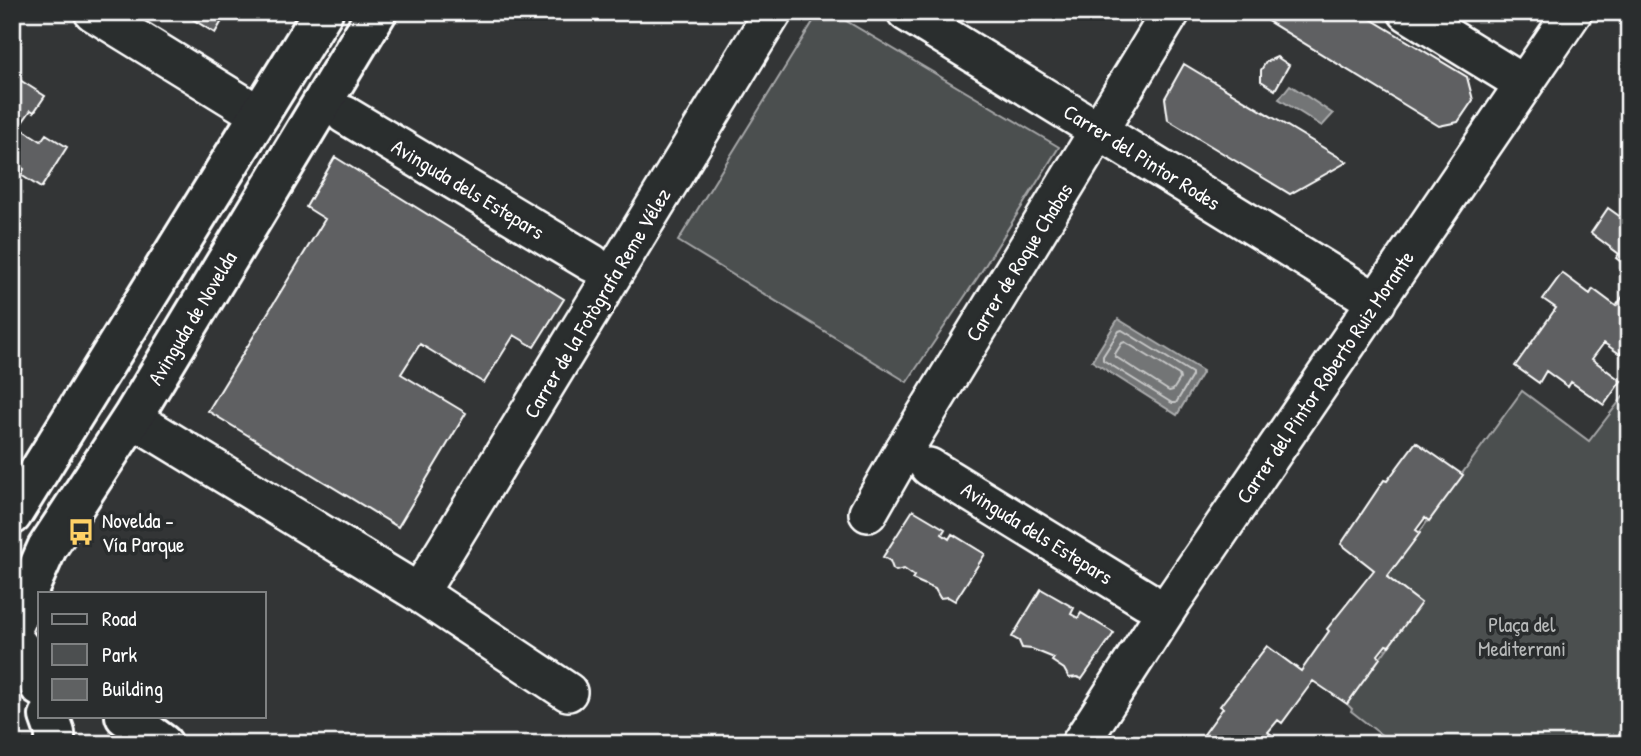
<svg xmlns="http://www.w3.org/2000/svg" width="1641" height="756" viewBox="0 0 1641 756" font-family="'Patrick Hand',sans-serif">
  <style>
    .green { fill: #4c4f50; stroke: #a6a7a8; stroke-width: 2 }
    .water { fill: #737576; stroke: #abacad; stroke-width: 2 }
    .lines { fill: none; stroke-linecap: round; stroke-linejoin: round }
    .shore { stroke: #c7c8c8; stroke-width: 2 }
    .building { fill: #5f6162; stroke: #fff; stroke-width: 2 }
    .street-casing { stroke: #fff; stroke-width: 42 }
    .secondary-casing { stroke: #fff; stroke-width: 44 }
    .street { stroke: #2a2d2e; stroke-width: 37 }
    .secondary { stroke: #2a2d2e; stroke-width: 38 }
    .labels { text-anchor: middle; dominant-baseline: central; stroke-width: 7; stroke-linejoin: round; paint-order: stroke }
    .street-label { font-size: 21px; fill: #fff; stroke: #2a2d2e }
    .poi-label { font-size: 21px; fill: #fff; stroke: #2a2d2e; text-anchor: start }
    .park-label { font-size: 21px; fill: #b7b9b9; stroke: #2a2d2e }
  </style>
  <rect width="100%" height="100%" fill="#333536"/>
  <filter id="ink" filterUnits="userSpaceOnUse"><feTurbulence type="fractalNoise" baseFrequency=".0143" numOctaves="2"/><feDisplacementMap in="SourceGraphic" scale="14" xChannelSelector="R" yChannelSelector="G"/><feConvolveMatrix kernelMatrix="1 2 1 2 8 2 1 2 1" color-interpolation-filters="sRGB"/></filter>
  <g filter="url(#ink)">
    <path class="green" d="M819,12H831L1059,147L978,277L907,382L678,241Z
      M1629,389V744H1393L1351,711L1352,709L1347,704L1420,603L1387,577L1522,391L1589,441Z"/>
    <path class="water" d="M1290,85L1333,114L1322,126L1279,99Z
      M1118,319L1203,371L1177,415L1092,361Z"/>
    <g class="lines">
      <path class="shore" d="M1122,330L1192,373V376L1176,403H1172L1103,360V356L1119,331Z
        M1125,342L1179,375L1180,379L1173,390L1169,391L1116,357L1115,354L1122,343Z"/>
    </g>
    <path class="building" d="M181,12H225L226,14L215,33Z
      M1253,12H1359L1467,77L1473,100L1458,122L1439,126Z
      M1498,12H1534L1509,19Z
      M1277,57L1289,65L1275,90L1261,81V70L1266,62Z
      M1184,64L1347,162L1290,194L1168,120L1165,98Z
      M12,75L45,96L34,112L31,110L19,127L41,141L46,134L67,147L41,188L21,175L24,169L12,161Z
      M335,157L564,299L534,347L514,335L484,383L420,344L401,374L466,413L398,527L208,411L325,219L306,207Z
      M1608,208L1622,218L1629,209V268L1616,258L1619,254L1591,233Z
      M1562,273L1590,294L1593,289L1616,306L1629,288V347H1625L1620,354L1604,343L1592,359L1621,381L1604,405L1571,382L1568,387L1546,371L1539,383L1515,366L1556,308L1543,299Z
      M1416,442L1463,475L1429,521L1425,518L1416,530L1420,533L1387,577L1421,603L1389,646L1386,645L1378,655L1380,658L1347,704L1313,681L1282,723L1278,720L1268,732L1272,735L1266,744H1197L1223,708L1220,706L1267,646L1301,671L1329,631L1327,629L1374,570L1341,544L1384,480L1387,481Z
      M913,510L945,529L942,534L949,539L952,534L985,554L955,601L948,597L940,598L935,589L912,579L914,576L904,569L896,571L893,569L890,561L883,557Z
      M1041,589L1074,608L1071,614L1078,618L1081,613L1114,633L1082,679L1077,677L1069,678L1064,669L1052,661L1054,658L1032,649L1022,648L1019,641L1012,637Z"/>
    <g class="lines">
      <defs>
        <path id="street" d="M93,12L260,115
          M906,12L1377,302
          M1407,12L1524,84
          M345,115L592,263
          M132,418L419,593L568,692
          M929,467L1146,600
          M868,513L904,450L1171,12
          M419,593L773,12
          M1080,744L1173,600L1573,12"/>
        <path id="secondary" d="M12,515L323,12
          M12,627L47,548L132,418L377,12
          M12,637L34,667L40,687
          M49,716L55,733V744
          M125,716L163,744"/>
      </defs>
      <use href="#street" class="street-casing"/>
      <use href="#secondary" class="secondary-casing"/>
      <use href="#street" class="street"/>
      <use href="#secondary" class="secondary"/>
    </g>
  </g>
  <defs>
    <symbol id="bus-bare" viewBox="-9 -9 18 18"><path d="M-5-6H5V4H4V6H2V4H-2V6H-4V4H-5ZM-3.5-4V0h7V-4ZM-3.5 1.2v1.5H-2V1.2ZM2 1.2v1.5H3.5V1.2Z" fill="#ffd166" stroke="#2a2d2e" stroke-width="2.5" paint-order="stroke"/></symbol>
  </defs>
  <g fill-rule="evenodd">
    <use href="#bus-bare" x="62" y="513" width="38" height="38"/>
  </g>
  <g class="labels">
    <g class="street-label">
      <text transform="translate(1142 157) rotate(32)">Carrer del Pintor Rodes</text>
      <text transform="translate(468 189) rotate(31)">Avinguda dels Estepars</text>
      <text transform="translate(1019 262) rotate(-58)">Carrer de Roque Chabas</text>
      <text transform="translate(597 303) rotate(-59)">Carrer de la Fotògrafa Reme Vélez</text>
      <text transform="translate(192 318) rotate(-59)">Avinguda de Novelda</text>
      <text transform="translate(1325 377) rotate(-56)">Carrer del Pintor Roberto Ruiz Morante</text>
      <text transform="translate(1037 533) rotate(32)">Avinguda dels Estepars</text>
    </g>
    <g class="poi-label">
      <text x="102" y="520">Novelda -<tspan x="102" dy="24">Vía Parque</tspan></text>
    </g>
    <g class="park-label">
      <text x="1522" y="624">Plaça del<tspan x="1522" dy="24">Mediterrani</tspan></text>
    </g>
  </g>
  <rect width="1641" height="756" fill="none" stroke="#2a2d2e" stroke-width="42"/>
  <rect x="21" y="21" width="1599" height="714" fill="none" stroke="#fff" stroke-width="2.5" filter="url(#ink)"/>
  <rect x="38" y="592" width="228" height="126" fill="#2a2d2e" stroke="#7f8182" stroke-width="2"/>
  <rect x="52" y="614" width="35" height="10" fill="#2a2d2e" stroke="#7f8182" stroke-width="2"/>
  <text x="102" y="626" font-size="21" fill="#ffffff">Road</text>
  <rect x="52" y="644" width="35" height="21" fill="#4c4f50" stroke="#7f8182" stroke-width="2"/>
  <text x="102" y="662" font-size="21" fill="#ffffff">Park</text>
  <rect x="52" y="679" width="35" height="21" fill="#5f6162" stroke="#7f8182" stroke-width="2"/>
  <text x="102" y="696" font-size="21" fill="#ffffff">Building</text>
</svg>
